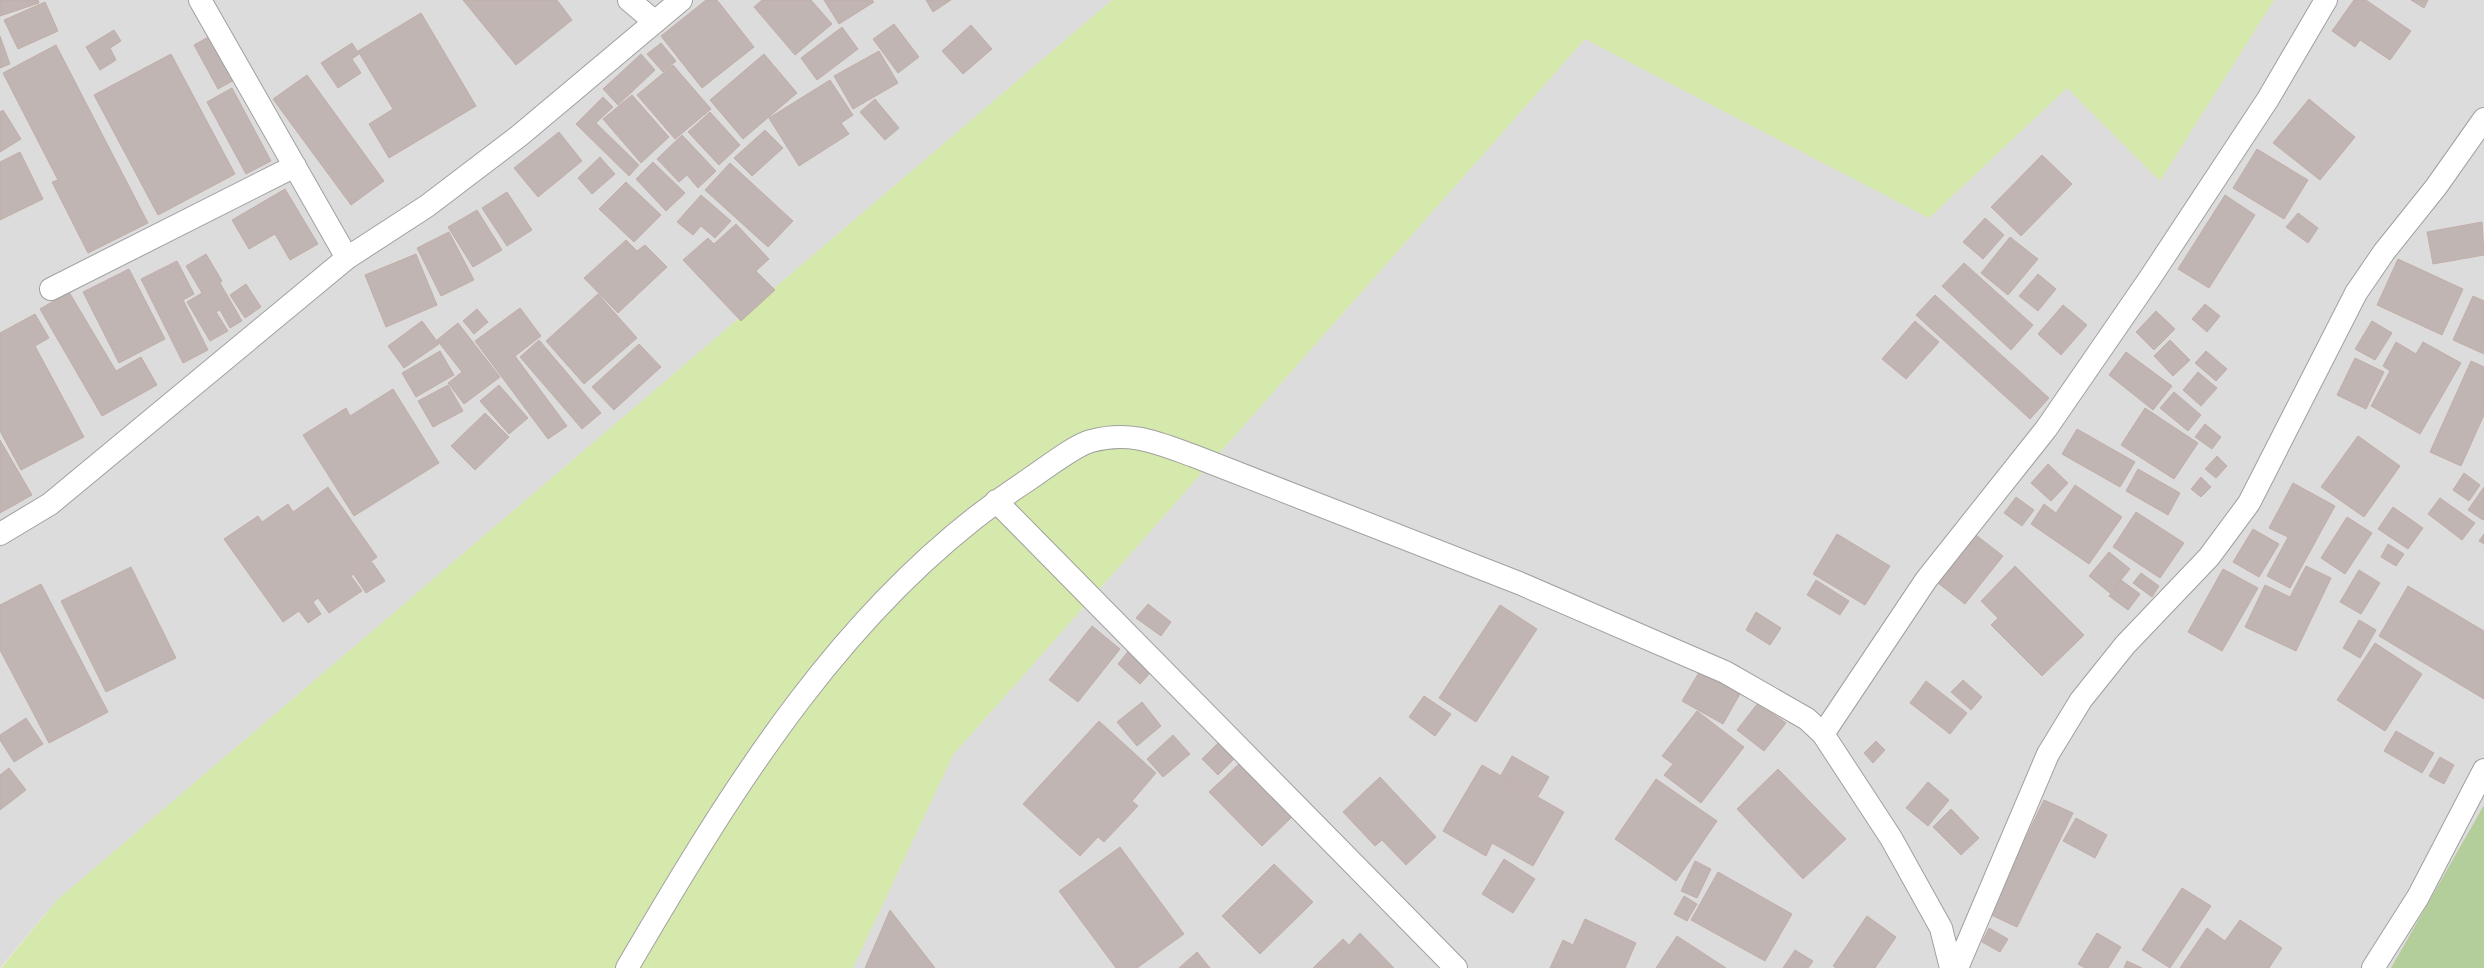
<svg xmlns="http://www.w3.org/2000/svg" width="2484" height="968" viewBox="0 0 2484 968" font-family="'Fira Sans Condensed',sans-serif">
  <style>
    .residential { fill: #dddcdc }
    .grass { fill: #d6e9ac }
    .forest { fill: #b4ce9b }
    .building { fill: #c0b5b2; stroke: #c1aea8 }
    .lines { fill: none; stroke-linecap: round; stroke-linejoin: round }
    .street-casing { stroke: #a0a0a0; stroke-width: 24 }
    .street { stroke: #fff; stroke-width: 22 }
  </style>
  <rect width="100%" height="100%" fill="#f0eae5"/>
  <path class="residential" d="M0,0H1112L57,900L0,968Z
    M2274,0H2484V968H853L953,755L1585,39L1929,218L2067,87L2160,181Z"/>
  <path class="grass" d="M1112,0H2274L2160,181L2067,88L1929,218L1585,39L953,755L853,968H1L57,900Z"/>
  <path class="forest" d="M2484,805V968H2391Z"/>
  <path class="building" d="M0,0H38L39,3L0,16Z
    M463,0H557L572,20L516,65Z
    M706,0H717L754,47L702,88L661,36Z
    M762,0H811L832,24L795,55L754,7Z
    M824,0H872L874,2L839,24Z
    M926,0H951L933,12Z
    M2354,0H2366L2411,31L2390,60L2360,40L2355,47L2332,31Z
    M2411,0H2428L2424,8Z
    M45,2L58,31L18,49L4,20Z
    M421,13L476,106L389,158L369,124L393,109L358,51Z
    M894,24L919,57L898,73L873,39Z
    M971,25L992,49L963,74L942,51Z
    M842,27L858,49L817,80L801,58Z
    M114,30L121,41L110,48L116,60L100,70L86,47Z
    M212,35L236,79L218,89L194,45Z
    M0,36L10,64L0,68Z
    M352,43L359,54L352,59L361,73L338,88L321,63Z
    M661,43L676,61L663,72L647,54Z
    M56,45L148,223L88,253L52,182L58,180L3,73Z
    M879,51L898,83L853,109L834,76Z
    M171,54L235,174L158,215L94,95Z
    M641,54L655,70L618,105L603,89Z
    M764,54L797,93L743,139L710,100Z
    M673,65L711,109L675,139L637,95Z
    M307,75L384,181L351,205L273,99Z
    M830,80L853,115L841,123L849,134L799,166L769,118Z
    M232,88L271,161L246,174L207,102Z
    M632,95L669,137L641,163L603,119Z
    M603,97L613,107L596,123L639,165L629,176L576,124Z
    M875,99L899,128L885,140L860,112Z
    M2309,99L2355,137L2320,180L2273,143Z
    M3,110L21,139L0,152V112Z
    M710,112L740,145L719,165L688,132Z
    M765,130L783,148L752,176L734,158Z
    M559,132L582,161L538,197L514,168Z
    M682,135L716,171L698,188L687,175L679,182L657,159Z
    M2257,149L2308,180L2284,219L2233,188Z
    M20,152L43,199L0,220V162Z
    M2042,155L2072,184L2021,236L1991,207Z
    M600,157L615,174L592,194L578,178Z
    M653,162L685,193L666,211L636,179Z
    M730,163L793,221L768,247L705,190Z
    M626,182L661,215L634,242L599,209Z
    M285,189L318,244L290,260L275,234L249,249L232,220Z
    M507,192L532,230L507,246L482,208Z
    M701,195L731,221L715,238L701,226L693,235L677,222Z
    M2225,195L2255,215L2209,288L2178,269Z
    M477,210L502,250L473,267L448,227Z
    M2298,213L2318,228L2308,243L2286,227Z
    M1985,218L2004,235L1983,259L1963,242Z
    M2482,222L2484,255L2433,264L2427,232Z
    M736,224L769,259L756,271L775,290L741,321L683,260L708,238L714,244Z
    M449,232L474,280L441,296L417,248Z
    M2010,237L2038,259L2008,295L1981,273Z
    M626,240L637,251L645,245L667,267L618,313L584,278Z
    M206,254L222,281L220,283L242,321L230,328L220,310L216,312L228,331L210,341L187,302L202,293L186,266Z
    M416,254L437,305L386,327L365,275Z
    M2398,259L2463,289L2442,335L2377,305Z
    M177,261L194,294L183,300L208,350L183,363L141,279Z
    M1964,263L2033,325L2011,350L1942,286Z
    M129,269L165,339L119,363L83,292Z
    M2038,274L2056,289L2038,311L2019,296Z
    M246,284L261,307L245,318L230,295Z
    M69,292L116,371L141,357L157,385L102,416L40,309Z
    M598,294L637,338L584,384L546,341Z
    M1935,295L2049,398L2030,419L1916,315Z
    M2473,296L2484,301V354L2453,340Z
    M2205,304L2220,316L2207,332L2192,319Z
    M2063,305L2087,325L2061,355L2038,334Z
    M520,308L541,336L515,356L567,426L548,439L475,341Z
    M477,309L488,322L474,334L463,321Z
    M2156,311L2175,329L2154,350L2136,332Z
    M35,314L49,338L35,346L84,437L21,470L0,431V333Z
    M422,321L439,344L404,368L388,346Z
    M1915,321L1939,342L1906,379L1882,359Z
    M2372,321L2392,333L2375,360L2355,349Z
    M458,323L500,377L464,404L448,383L462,372L437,340Z
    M539,340L601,413L582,429L520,357Z
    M2170,340L2190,360L2173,376L2154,356Z
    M2396,342L2416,354L2423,342L2461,363L2420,434L2371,406L2390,371L2383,366Z
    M639,344L661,367L614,410L592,387Z
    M440,351L454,375L416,397L402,373Z
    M2206,351L2227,369L2216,381L2195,363Z
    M2126,352L2172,386L2153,410L2109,375Z
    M2355,358L2384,372L2366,409L2337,395Z
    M2471,361L2484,367V415L2461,466L2430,452Z
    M2198,372L2217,388L2201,406L2183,390Z
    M448,385L463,411L433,427L418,401Z
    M499,385L528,418L509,434L480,401Z
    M393,389L439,463L354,516L303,435L346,408L350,416Z
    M2174,392L2201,415L2188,431L2160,408Z
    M2145,408L2198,443L2174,479L2121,445Z
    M485,413L509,437L475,470L451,446Z
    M2205,424L2221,437L2212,449L2195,437Z
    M2077,429L2135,462L2120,487L2062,454Z
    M2358,436L2400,466L2364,517L2321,487Z
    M0,440L32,495L0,513Z
    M2217,456L2227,466L2216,478L2205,469Z
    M2048,464L2068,483L2051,501L2031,483Z
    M2138,469L2180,493L2168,515L2126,491Z
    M2464,473L2480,485L2469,501L2453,490Z
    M2201,477L2211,487L2201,497L2191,489Z
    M2293,483L2335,506L2290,588L2267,576L2288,537L2269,528Z
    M2075,485L2122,517L2089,564L2031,524L2044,504L2056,513Z
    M328,487L377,557L351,576L362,591L329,613L318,598L313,602L321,614L308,623L299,611L283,622L224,539L258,516L262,522L288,504L293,512Z
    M2484,487V519L2483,520L2468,510Z
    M2016,497L2034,510L2022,526L2004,513Z
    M2440,498L2475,523L2462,540L2428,514Z
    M2393,507L2423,528L2408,549L2378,529Z
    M2136,512L2184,543L2160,578L2113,547Z
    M2347,517L2372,533L2345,574L2321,558Z
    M2253,529L2279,544L2259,577L2233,562Z
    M1837,534L1890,566L1865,605L1813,574Z
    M2484,534V544L2479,541Z
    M1976,535L2003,556L1965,604L1938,583Z
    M2388,544L2404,554L2396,566L2381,557Z
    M2109,552L2130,569L2110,593L2089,576Z
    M372,562L385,581L366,593L354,575Z
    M2015,566L2084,635L2042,676L1991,625L1998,618L1981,601Z
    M2306,566L2331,578L2296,651L2245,627L2265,585L2290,597Z
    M131,567L176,658L106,692L61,601Z
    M2223,569L2258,588L2222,651L2188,632Z
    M2359,570L2380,583L2361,614L2340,602Z
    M2141,573L2159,586L2152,597L2133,583Z
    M1816,580L1849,601L1840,615L1807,595Z
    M2121,580L2140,594L2128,610L2109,596Z
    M41,584L108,712L49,743L0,650V605Z
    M2408,586L2484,631V699L2379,636Z
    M1148,604L1171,622L1161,636L1136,618Z
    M1500,605L1537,629L1476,722L1439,698Z
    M1756,612L1781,628L1770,645L1746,630Z
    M2359,620L2376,630L2360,658L2343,648Z
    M1092,626L1120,649L1078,702L1049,680Z
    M2375,643L2422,674L2385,731L2337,700Z
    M1130,649L1153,670L1140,684L1118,664Z
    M1701,669L1741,692L1723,724L1682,701Z
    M1963,680L1982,697L1971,710L1951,692Z
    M1926,681L1967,713L1950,734L1910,703Z
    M1424,696L1451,714L1435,736L1409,717Z
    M1142,702L1161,726L1137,746L1117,722Z
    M1758,703L1786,723L1764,751L1737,730Z
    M1697,711L1744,747L1701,803L1664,775L1673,764L1662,756Z
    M26,718L43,744L14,762L0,740V735Z
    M1099,721L1156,773L1132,801L1138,806L1104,842L1098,837L1080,856L1023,804Z
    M2396,731L2434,753L2422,773L2384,751Z
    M1173,735L1190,754L1163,777L1147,759Z
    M1876,741L1885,750L1873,763L1864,753Z
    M1219,742L1234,759L1218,775L1202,759Z
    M1512,756L1549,777L1538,796L1501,775Z
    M2440,757L2454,765L2444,784L2429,776Z
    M1241,762L1293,816L1262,846L1209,792Z
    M1482,765L1564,812L1533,866L1492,843L1486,856L1443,831Z
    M9,768L26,790L0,810V775Z
    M1778,769L1846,839L1803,879L1737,809Z
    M1380,777L1436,837L1406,865L1382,840L1375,846L1343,812Z
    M1656,779L1717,821L1676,881L1615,839Z
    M1928,782L1949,800L1928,826L1906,808Z
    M2044,800L2073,813L2017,927L1989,914Z
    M1951,809L1979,838L1961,855L1933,827Z
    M2076,818L2107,835L2095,858L2063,841Z
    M1120,847L1184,934L1137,968H1116L1059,891Z
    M1504,859L1535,879L1513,913L1482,894Z
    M1695,861L1711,869L1697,898L1681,891Z
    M1274,864L1313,902L1260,954L1222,916Z
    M1718,872L1792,914L1765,961L1691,920Z
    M2182,888L2211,906L2170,968L2142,950Z
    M1684,896L1697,904L1687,921L1674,914Z
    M890,910L935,968H865Z
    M1867,916L1896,937L1875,968H1836L1833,966Z
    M1585,919L1636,943L1625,968H1550L1563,940L1573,945Z
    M2240,920L2282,948L2269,968H2180L2207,928L2225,941Z
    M1989,928L2008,939L2000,952L1982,942Z
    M1360,933L1394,968H1313L1343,939L1349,945Z
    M2097,933L2121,947L2108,968H2085L2078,964Z
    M1677,936L1726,968H1656Z
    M1795,950L1813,961L1808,968H1783Z
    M1197,952L1210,968H1179Z
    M2127,961L2142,968H2124Z"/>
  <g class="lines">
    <defs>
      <path id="street" d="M200,0L347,258
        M629,0L655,22
        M51,289L295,166
        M996,501L1456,968
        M0,534L50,504L347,258L427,206L519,136L681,0
        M1823,734L1926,580L2046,429L2150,278L2268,99L2326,0
        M627,968C733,787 848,597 1028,480C1043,470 1075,445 1091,441C1130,430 1158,443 1194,456L1519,583L1725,672L1807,719L1823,734L1891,838L1941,928L1951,968
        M1957,968L2048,754L2081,700L2125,645L2209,557L2249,503L2356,293L2384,252L2436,187L2484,119
        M2373,968L2418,897L2484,770"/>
    </defs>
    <use href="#street" class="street-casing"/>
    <use href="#street" class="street"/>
  </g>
</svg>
